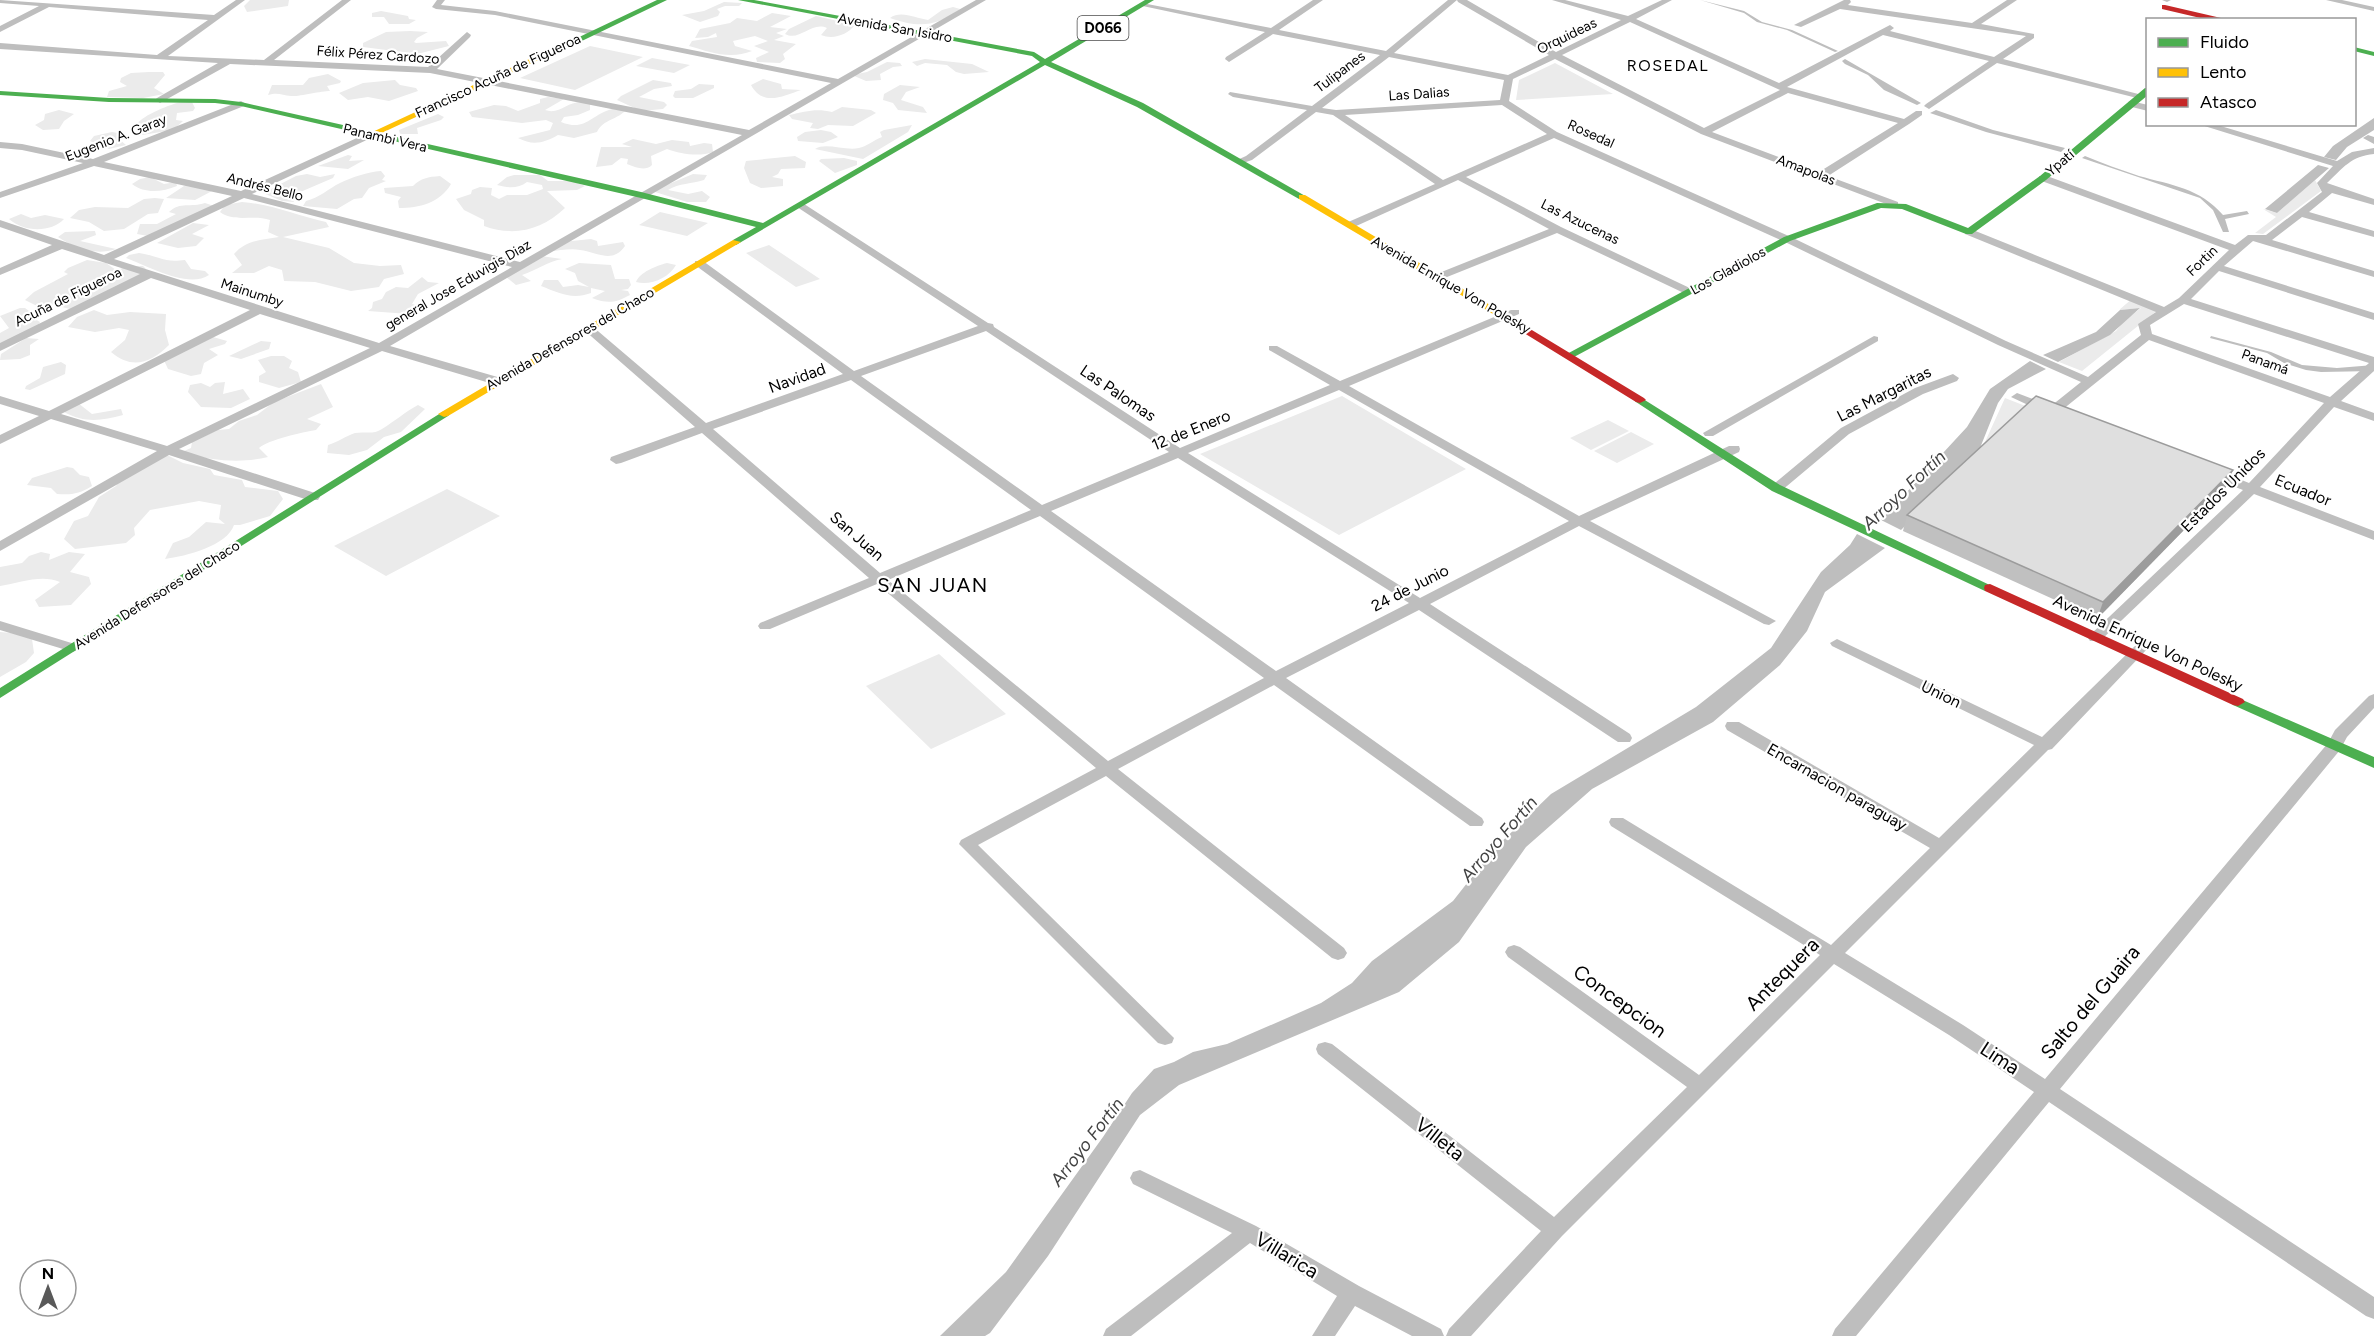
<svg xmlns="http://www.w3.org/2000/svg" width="2374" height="1336" viewBox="0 0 2374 1336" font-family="Figtree,sans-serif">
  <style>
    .green { fill: #ebebeb }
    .water { fill: #bebebe }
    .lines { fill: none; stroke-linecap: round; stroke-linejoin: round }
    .street { fill: #bebebe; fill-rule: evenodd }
    .fast { fill: #4caf50; fill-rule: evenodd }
    .slow { fill: #ffc107; fill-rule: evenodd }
    .jam { fill: #c62828; fill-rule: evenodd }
    .wall { fill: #c0c0c0 }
    .shaded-wall { fill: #9c9c9c }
    .building { fill: #dfdfdf; stroke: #9c9c9c; stroke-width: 1.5 }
    .labels { text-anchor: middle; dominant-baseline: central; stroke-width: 4.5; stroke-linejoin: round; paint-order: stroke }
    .far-street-label { font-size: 14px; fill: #000; stroke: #fff }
    .shield { fill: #fff; stroke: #4c4c4c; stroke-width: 1.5 }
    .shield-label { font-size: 15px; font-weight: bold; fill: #000 }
    .far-quarter-label { font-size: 16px; letter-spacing: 1.5px; fill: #000; stroke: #fff }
    .street-label { font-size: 16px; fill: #000; stroke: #fff }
    .water-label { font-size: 18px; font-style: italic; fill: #434343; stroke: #fff }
    .quarter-label { font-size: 20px; letter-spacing: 1.5px; fill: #000; stroke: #fff }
    .near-street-label { font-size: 20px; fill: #000; stroke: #fff }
  </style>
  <rect width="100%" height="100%" fill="#fff"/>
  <path class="green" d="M250,0H289L288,6L247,12L244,6Z
    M724,2L742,3L739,6H725L717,9L720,12L718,16L700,22L682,15L704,11Z
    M953,7L960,9C935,27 919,28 890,18C901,10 915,18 928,20L942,10Z
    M381,11L408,16L409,19L416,20L409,24H389L384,17H372V13Z
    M772,13L791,16L770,27L787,29L776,33L784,36L774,40L796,44L783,54L785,59L780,63L757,62L756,58L769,52L754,46L768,41L755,36L733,41L735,46L752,51C730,60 710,52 689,46L692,41L717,37L716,33L708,37L695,38L700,29L730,23L737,18L757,21Z
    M816,16L855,25C847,35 833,40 821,35L827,28C811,21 800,42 785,34L789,29Z
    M410,31L428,32L417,38L414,42L416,43L446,41L449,46L417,54L363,47V43L386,32Z
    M590,46L643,57L575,90L520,78Z
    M652,58L690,65L674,73L636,66Z
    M925,59L972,64L989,72L964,74L956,72L947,65L925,63L917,66L912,62Z
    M887,62L900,63L902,66L893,67L880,74L881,80L866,81L852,75L867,72Z
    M1555,63L1613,94L1516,100L1519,80Z
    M149,72H163L165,75L154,88L164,94L143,98L107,97L109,91L127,86L120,82L121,78L131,73Z
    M328,74L341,81L340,83L327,86L330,91C321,91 297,97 291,96C282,95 278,92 268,95L272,85H303L309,78Z
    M763,79L781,84L782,89L801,90C783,96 763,107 751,85Z
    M395,80L400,85L416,88L418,91L389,101L368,97L348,100L339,93L363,83Z
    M653,80L671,83L672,86L654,89L639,97L664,102L667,105L663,109L641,111L617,100L621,96Z
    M699,84L714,85V88L693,98H675L673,96L675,91L691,89Z
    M900,85L920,87L906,92L901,100L923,107L927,113L898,110L893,103L883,100L884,94Z
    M548,97L564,99L545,110C562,116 570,96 590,104V110L578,115L564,117L561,122C586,132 590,115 612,109C616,108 622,109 627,109C618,120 603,119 597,132L574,138L558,135C544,143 533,146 518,138L550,130L553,123L546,120L522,123L472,117L469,112L494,105L506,106L518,111L540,103V99Z
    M183,101L192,102L195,108L193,111L177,113L176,120L183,121L173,130L142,135L143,129L136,125C144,114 170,105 183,101Z
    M842,107L871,110L876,113L853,126L828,125L818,129L810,128L813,123L792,119L789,115C805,112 815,108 832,112Z
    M59,110L74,114L64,121L59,129L43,130L35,125L44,120L45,114Z
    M438,114L444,117L441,120L417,128L418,134H400L399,130Z
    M912,125L908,132L863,159L815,149C825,142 845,151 859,148C866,147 874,140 882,137L880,132L884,130Z
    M821,130L831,132L838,137L823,143L798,141L797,137L805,132Z
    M112,132L123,134L120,140L126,145L109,149L90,141L94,136Z
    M633,139L656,144L672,140L689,142L690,146L704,143L712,144L713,152C699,157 681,154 667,149L651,156L652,165C645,172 635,167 627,164L628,159L621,158L612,165L596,167L601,147H632L622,144Z
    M348,155L352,156L349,161L364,160L348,169L318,166Z
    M795,156L806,162L805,168L781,169L778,174L772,177L783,179V186L761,188L750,183L744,168L746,161Z
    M844,158L857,161V165L835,173L819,161L821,159Z
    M381,171L385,176L382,180L386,181L369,188L362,198L354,199L337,209L303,206L306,201C319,198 328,189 340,183C353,177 367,172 381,171Z
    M307,174L320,177L335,174L333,178L291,196L294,202L282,201L263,193L296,176Z
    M693,174L707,175L704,180C692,184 679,183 668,190L688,194L702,191L710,197L706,202H687L652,191Z
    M514,175H540L548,181H572L585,186L577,190L547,191L565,208C542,230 514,237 484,226V220L464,210L456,199L471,194L472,190L480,187L492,188L491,195L499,199L507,195H527L543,189L542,185L527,182C518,189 508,188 497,185L507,177Z
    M440,176L451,184C440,203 419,208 399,208L398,201L401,197L385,193L384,188L413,186C421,178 428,177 440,176Z
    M150,177L164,184L176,182L177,186C162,192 145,194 132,184L140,179Z
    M2315,180L2321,191L2263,234L2255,233L2276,217L2263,209L2277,213Z
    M184,186L199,187L212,191L195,200L166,198Z
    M155,198L164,199L158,213L148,214L124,229L104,231L89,222L70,218L79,210L95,207L128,208L144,199Z
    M242,202C272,204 297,216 326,222L329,227L283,237L329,248L354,263L380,266L401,265L404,274L384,279L379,287L351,291L315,282L284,281L282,270L269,266L254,273H232L242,265L234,254C246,240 262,240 279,237L268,232L270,220C254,214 234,223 220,212L225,205Z
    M205,203L214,206L148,236L137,234L140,224H157L176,214L169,212C180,201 191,208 205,203Z
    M660,212L708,223L687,236L639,225Z
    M21,214L31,218L45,215L64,219C51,233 23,232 9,219Z
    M193,223L209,225L192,234L204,238L196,246L178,248L157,243Z
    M95,231L96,235L80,241L116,249C95,256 75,248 58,237L65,232Z
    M591,239L597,241L598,246L623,242L625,246C612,265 595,251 580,250C570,248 559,251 550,251L562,242Z
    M769,245L820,279L796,287L746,253Z
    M139,253C160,256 162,263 185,260L191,269L205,271L209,275C188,289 148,266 126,258L129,255Z
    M541,256L562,259C547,262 537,270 522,275L531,281L516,285L506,277Z
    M87,260L106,263L116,270L130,266H143L146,269L145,275L74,310L50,304L35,305L25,300L34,292L68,274L64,272L68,268Z
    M579,263L611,265L615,279H629L631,285L628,289L621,290L628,291L630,295C615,303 608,304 592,298L605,291L591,288V293C572,300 559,293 541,286L544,280H558L563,287L578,285L589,287L578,281L575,273L565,269Z
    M667,263L676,265C669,278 650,286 636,282C640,272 656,266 667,263Z
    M422,277L428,282L439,283L418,294L412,304L424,307L421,312L409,314L368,311L372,308L373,302L382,299L386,292L396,287L408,288Z
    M2133,298L2159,309L2082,371L2059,362L2116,331L2123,322L2141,308L2119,310Z
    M20,308H25L33,314V318L40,322L37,328L0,344V333L9,328L0,316Z
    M94,310L107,315L130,312L166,314L165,330L169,345C151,363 132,370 111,352L125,340L129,330L119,328L95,332L68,327L77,317Z
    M213,337L227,341L225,344L209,349L218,355L204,363L201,374L191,376L168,369L162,356Z
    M26,338L39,339L30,345V355L20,359L0,360L1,354Z
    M261,341L271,342L269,349L241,359L229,356Z
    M271,356H284L292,361L289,368L298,372L301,382L279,388L259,382V376L266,372L258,360Z
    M61,362L66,365L65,374L30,390L25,389L26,386L40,378L43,367Z
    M225,382L223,394L243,389L250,399L231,408L201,407L188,392L190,385L201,383L210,387L215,383Z
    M321,384L333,407L307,419L321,424L316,430C303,432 268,440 259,448L268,457C239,464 213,460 185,454L184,451L191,448L192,442L218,430L229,429L239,421L257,415L274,402Z
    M1342,396L1466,469L1339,535L1200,454Z
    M2005,398L2033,409L1980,453Z
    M78,403L92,414L121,409L123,415C101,421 84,423 64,412Z
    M418,405L425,409L401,432L384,437L367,450L349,455L327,453L328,445C338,442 346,436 355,433C365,431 373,435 382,429C395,421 405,412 418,405Z
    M1608,420L1629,431L1591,450L1570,438Z
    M1631,432L1654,444L1617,463L1594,451Z
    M167,455L183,463L210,469L214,475L242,480L245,487L278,491L283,499L270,516L240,525H234C227,546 186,556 165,559L173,543L189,537L206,522L225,524L219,519L221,505L199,501L150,510L134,528L135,535L126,543L75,549L64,539L74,521L88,516L99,497L116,486L122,476Z
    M67,467L73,468L80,475L89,477L92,486C79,494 72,495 57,494L51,488L27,485L32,478Z
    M447,489L500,516L386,576L334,546Z
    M41,552L50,554L49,560L69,552L85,554L70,572L89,577L91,584L71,605L39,607L35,600L60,582C41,574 20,583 0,586V567L22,563L29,556Z
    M0,632L21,634L32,639L34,653L26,662L0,677Z
    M939,654L1006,714L931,749L866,686Z"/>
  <path class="water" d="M1700,0L1744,11L1762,22L1792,30L1838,51L1835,52L1787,30L1757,22L1744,13Z
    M1845,59L1921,103L1917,105L1884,90L1868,75L1845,64L1842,61Z
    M1936,110L1993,130L2065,148L2061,152L1986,132L1930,113Z
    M2374,118V130L2347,147L2336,160L2324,157L2333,146Z
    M2085,156C2102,163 2121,170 2139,176C2171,185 2200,188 2223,215L2247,211L2249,214L2225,219L2229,232H2223L2213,210L2200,198L2082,158Z
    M2318,165L2329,168L2277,213L2265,209Z
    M2140,308L2110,335L2058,362L2043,355L2096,332L2120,310Z
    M2211,336L2271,352L2302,365L2337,368L2374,365V371L2321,372L2306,370L2284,363L2267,353L2210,338Z
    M2030,361L2046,369L2008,389L1998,403L1978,453L1901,530L1881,520L1967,427L1990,389Z
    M1857,534L1885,548L1825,592L1807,631L1780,665L1713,722L1592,789L1526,847L1459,942L1399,992L1179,1085L1140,1115L1048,1256L990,1333L985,1336H940L1006,1272L1103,1137L1132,1093L1154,1069L1174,1062L1193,1052L1227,1044L1278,1022L1321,1003L1352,983L1372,961L1453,901L1493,850L1551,794L1696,707L1771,648L1821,572L1850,545Z"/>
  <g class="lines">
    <path class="street" d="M0,0L214,15L236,0H245L168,56L264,60L342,0H351L274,60L428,67L467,32L471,35L470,37L437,69L749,130L831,83L495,15L436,9L432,7L437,0H445L441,5L495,11L838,79L976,0H986L390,346L501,378V384H493L382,351L179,449L318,494L320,497L318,500H308L169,455L0,551V541L157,451L51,419L0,444V435L39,416L0,404V396L49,411L250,310L151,278L0,351V343L140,274L62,249L0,275V268L52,245L0,227V220L104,255L232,196L94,166L0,198V192L83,163L22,150L0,148V142L22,144L93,159L241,101L246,104L244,106L104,162L241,191L370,132L373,133V137L252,194L520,262L742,135L430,73L230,64L160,103L155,100L157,98L218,63L0,49V43L157,55L208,20L49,7L0,32V26L39,6L0,3ZM244,198L512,267L379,343L114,259ZM260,314L370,348L167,446L61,414Z
      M1313,0H1323L1279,30L1386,51L1448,0H1467L1556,52L1621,20L1552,0H1565L1628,16L1662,0H1672L1636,19L1779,83L1890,25L1894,28L1890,31L1994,57L2026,36L1840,9L1801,27L1794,25L1844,0H1850L1851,2L1848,5L1972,23L2007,0H2017L1981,24L2034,34V38L2003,59L2146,96L2141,99L1997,63L1929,109L1924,106L1926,104L1989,61L1883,35L1787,87L1904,119L1916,111H1922V115L1909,124L1828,176L1898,202V206L1894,207L1701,134L1555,59L1513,79L1509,101L1557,132L1791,237L2006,341L2088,377L2141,335L2138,324L2156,312L1965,234V230H1973L2164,307L2179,298L2229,250L2039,180V176H2047L2235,245L2248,235H2266L2322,192L2317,183L2333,166L2198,124H2214L2337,161L2352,152L2374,148V154C2351,156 2343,168 2327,183L2374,199V205L2332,193L2309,212L2374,231V237L2302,217L2272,240L2374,271V277L2253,241L2224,266L2374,313V320L2219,271L2191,299L2374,357V371L2341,401L2374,413V421L2334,407L2260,487L2374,531V540L2254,494L2100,641H2090L2088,638L2090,635L2243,490L2207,476L2206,473L2207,470H2217L2249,483L2324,403L2149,340L2057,414L2043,412L2011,397L2017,393L2051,406L2081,382L1998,345L1783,241L1554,138L1466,177L1561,227L1694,290V294H1686L1557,233L1442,279H1434V275L1549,229L1458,180L1354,227H1346V223L1435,184L1333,115L1316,112L1252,160L1240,164L1235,161L1246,156L1307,110L1233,97L1228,94L1230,92L1312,106L1380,55L1273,34L1229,62L1225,59L1226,57L1265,32L1138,5L1142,3L1271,28ZM1457,0L1458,2L1549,55L1508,75L1394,53ZM1630,22L1780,90L1704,128L1562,55ZM1389,57L1504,80L1500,100L1336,110L1322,108ZM1788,93L1898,123L1819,172L1712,132ZM1502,105L1547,134L1443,180L1345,115ZM2184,304L2369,363L2330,397L2152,334L2150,325Z
      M2162,0H2171L2167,2Z
      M2326,0H2342L2374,7V11Z
      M2131,101L2148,105V111L2128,106V102Z
      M2368,135L2374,137V144L2363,138Z
      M801,202L988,323L993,324L994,327L1180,448L1330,385L1269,350V346H1277L1340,381L1511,310H1519V314L1349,386L1579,516L1729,446H1739L1740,449L1739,452L1590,521L1776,621L1769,625L1764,624L1579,526L1430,604L1630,734L1632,738L1630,742H1618L1419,610L1286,678L1482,818L1484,822L1482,826H1470L1274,685L1118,769L1344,948L1347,953L1344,958L1338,960L1332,958L1106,776L978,845L1174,1038L1172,1043L1165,1045L1158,1043L959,844L961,840L1096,768L877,584L770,629H760L758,626L760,623L869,578L702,433L621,463L616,464L610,460L611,457L695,427L584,330V326H592L706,423L843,374L695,265V261H703L854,371L978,326L797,207L796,205ZM986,331L1169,452L1042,505L861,376ZM851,380L1031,510L880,573L713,429ZM1339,390L1569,521L1420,598L1188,453ZM1178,458L1409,603L1276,671L1051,511ZM1040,516L1264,678L1108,761L888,580Z
      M1874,336L1878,337V341L1713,436H1705L1703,433Z
      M1953,374L1959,378L1957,381L1923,394L1849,434L1781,491L1776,492L1769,488L1841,428L1915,388Z
      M0,621L78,645L80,648L73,652L0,630Z
      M1837,639L2042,737L2137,644H2147L2149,647L2052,749L2048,750L1845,953L1963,1025L2045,1079L2328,743L2335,730L2369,696L2374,694V708L2347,737L2340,750L2060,1089L2374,1297V1319L2366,1316L2049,1102L1856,1336H1832L1835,1329L2034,1092L1949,1035L1834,964L1562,1236L1471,1336H1446L1449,1329L1541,1231L1318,1054L1316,1049L1318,1044L1325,1042L1332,1044L1554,1217L1687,1087L1508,957L1505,952L1508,947L1514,945L1520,947L1699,1075L1820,955L1611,826L1609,822L1611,818H1623L1831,945L1930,848L1727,730L1725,726L1727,722H1739L1939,838L2034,745L1832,646L1830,643Z
      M1140,1170L1256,1226L1359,1286L1441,1329L1444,1336H1412L1355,1306L1335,1336H1312L1337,1296L1250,1243L1131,1336H1103L1106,1329L1232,1233L1133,1184L1130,1178L1133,1172Z"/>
    <path class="fast" d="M657,0H667L561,51L554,49Z
      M738,0H754L1034,52L1045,59L1145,0H1154L1051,62L1143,103L1307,197L1299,199L1137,107L1045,65L736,245L733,244V240L756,227L641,198L241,106L215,103L109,102L0,95V91L109,98L215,99L241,102L641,192L763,223L1040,62L1032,56Z
      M2354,47L2374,52V56L2354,51Z
      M2145,88H2148V95L2046,180L1972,234H1966L1902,209L1881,208L1790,241L1574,357L1570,358L1565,355L1784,237L1877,203L1906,204L1968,228L2040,176Z
      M1640,397L1780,485L1996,588L1995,591H1985L1772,491L1636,402L1634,400Z
      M444,411L450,414L448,416L0,698V688Z
      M2238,698L2374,757V768L2233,705L2231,702Z"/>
    <path class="slow" d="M555,47L562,49L373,137L366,135Z
      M1299,195H1305L1512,318L1511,320H1503L1299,199Z
      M733,240L741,242L448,416L444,417L438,414Z"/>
    <path class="jam" d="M2165,5L2221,18L2224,20H2209L2162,9V5Z
      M1507,315L1644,398L1646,400L1640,403L1636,402L1503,320V316Z
      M1990,584L2243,699L2245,702L2238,706L2233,705L1985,591L1984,588L1985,585Z"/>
  </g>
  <path class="wall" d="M2227,486L2097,619L1903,531L1907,515Z"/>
  <path class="shaded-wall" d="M2233,470L2227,486L2097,619L2103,602Z"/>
  <path class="building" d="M2036,396L2233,470L2103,602L1907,515Z"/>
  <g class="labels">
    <g class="far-street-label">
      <text transform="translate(895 28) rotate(10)">Avenida San Isidro</text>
      <text transform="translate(1567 36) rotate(-26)">Orquideas</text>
      <text transform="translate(378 55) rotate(4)">Félix Pérez Cardozo</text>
      <text transform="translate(1340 72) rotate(-37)">Tulipanes</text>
      <text transform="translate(498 76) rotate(-25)">Francisco Acuña de Figueroa</text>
      <text transform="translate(1419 94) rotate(-4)">Las Dalias</text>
      <text transform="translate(1591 134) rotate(24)">Rosedal</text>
      <text transform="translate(116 138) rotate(-21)">Eugenio A. Garay</text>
      <text transform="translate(385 138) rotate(13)">Panambi Vera</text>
      <text transform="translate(2060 163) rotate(-40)">Ypatí</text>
      <text transform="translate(1806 170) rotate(21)">Amapolas</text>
      <text transform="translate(265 187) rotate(14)">Andrés Bello</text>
      <text transform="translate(1580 222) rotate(26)">Las Azucenas</text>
      <text transform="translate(2202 261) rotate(-44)">Fortin</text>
      <text transform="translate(1728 271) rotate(-29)">Los Gladiolos</text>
      <text transform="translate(458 285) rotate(-30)">general Jose Eduvigis Diaz</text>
      <text transform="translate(1451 285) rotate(30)">Avenida Enrique Von Polesky</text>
      <text transform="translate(252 293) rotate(18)">Mainumby</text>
      <text transform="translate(68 297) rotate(-26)">Acuña de Figueroa</text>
      <text transform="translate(570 339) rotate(-30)">Avenida Defensores del Chaco</text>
      <text transform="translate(2265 362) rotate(20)">Panamá</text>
      <text transform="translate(157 595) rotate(-32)">Avenida Defensores del Chaco</text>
    </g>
    <rect class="shield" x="1077.5" y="16" width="51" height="24" rx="4.5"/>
    <g class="shield-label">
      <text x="1103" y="28">D066</text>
    </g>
    <g class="far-quarter-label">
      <text x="1668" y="65">ROSEDAL</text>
    </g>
    <g class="street-label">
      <text transform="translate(797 378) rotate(-20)">Navidad</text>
      <text transform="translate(1118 393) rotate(34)">Las Palomas</text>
      <text transform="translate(1884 394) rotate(-27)">Las Margaritas</text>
      <text transform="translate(1191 430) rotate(-22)">12 de Enero</text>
      <text transform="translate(2223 490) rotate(-45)">Estados Unidos</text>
      <text transform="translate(2303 490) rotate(22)">Ecuador</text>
      <text transform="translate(857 536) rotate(41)">San Juan</text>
      <text transform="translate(1410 588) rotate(-27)">24 de Junio</text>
      <text transform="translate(2148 643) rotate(25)">Avenida Enrique Von Polesky</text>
      <text transform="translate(1941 694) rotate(26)">Union</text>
      <text transform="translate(1837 787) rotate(30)">Encarnacion paraguay</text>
    </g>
    <g class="water-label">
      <text transform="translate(1904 490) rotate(-43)">Arroyo Fortín</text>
      <text transform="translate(1499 839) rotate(-49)">Arroyo Fortín</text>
      <text transform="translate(1087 1142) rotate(-52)">Arroyo Fortín</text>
    </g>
    <g class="quarter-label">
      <text x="933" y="585">SAN JUAN</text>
    </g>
    <g class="near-street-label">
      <text transform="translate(1782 974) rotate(-45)">Antequera</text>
      <text transform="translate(1620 1001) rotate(36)">Concepcion</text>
      <text transform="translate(2090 1002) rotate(-50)">Salto del Guaira</text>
      <text transform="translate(2000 1058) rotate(33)">Lima</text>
      <text transform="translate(1440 1139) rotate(38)">Villeta</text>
      <text transform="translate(1287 1255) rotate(31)">Villarica</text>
    </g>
  </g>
  <rect x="2146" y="18" width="210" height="108" fill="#ffffff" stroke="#999999" stroke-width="1.5"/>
  <rect x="2158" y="38" width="30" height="9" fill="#4caf50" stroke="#999999" stroke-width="1.5"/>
  <text x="2200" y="48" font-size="18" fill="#000000">Fluido</text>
  <rect x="2158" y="68" width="30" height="9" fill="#ffc107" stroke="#999999" stroke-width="1.5"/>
  <text x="2200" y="78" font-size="18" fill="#000000">Lento</text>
  <rect x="2158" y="98" width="30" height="9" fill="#c62828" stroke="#999999" stroke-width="1.5"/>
  <text x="2200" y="108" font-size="18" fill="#000000">Atasco</text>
  <g transform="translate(48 1288)"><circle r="28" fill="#ffffff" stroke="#999999" stroke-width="1.5"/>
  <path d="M0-4.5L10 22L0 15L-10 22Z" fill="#595959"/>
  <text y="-9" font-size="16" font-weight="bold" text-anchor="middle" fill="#000000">N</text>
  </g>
</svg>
